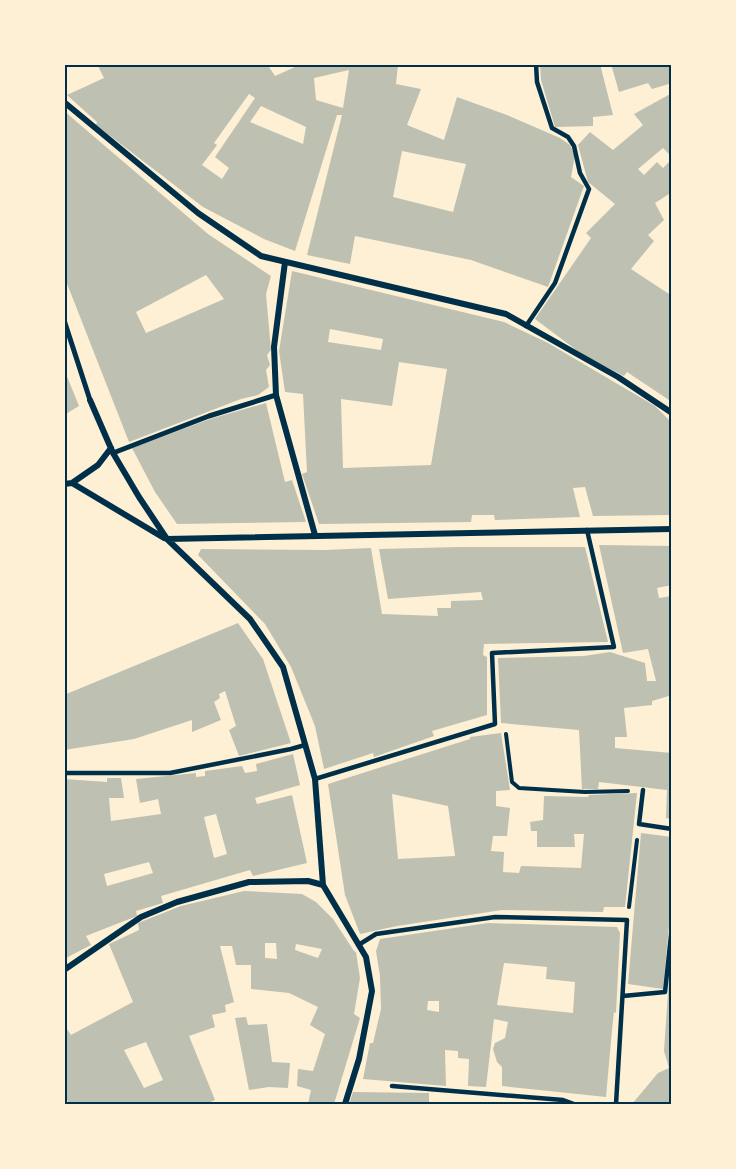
<svg xmlns="http://www.w3.org/2000/svg" width="736" height="1169" viewBox="0 0 736 1169" font-family="Roboto,sans-serif">
  <style>
    .building { fill: #bec0b2; fill-rule: evenodd }
    .lines { fill: none; stroke-linecap: round; stroke-linejoin: round }
    .path { stroke: #003049; stroke-width: 4 }
    .service { stroke: #003049; stroke-width: 4.5 }
    .pedestrian { stroke: #003049; stroke-width: 5 }
    .minor { stroke: #003049; stroke-width: 6 }
    .neatline { fill: none; stroke: #003049; stroke-width: 2 }
  </style>
  <rect width="100%" height="100%" fill="#fdf0d5"/>
  <path class="building" d="M97,64H222L224,66L227,64H267L275,76L295,67L294,64H398L396,84L421,89L407,125L444,140L457,97L507,115L560,138L570,145L575,155L571,177L584,186L548,287L471,260L355,236L350,264L307,255L342,115H337L295,251L264,239L203,207L96,125L97,122L67,95L104,78ZM349,70L343,108L316,100L314,78ZM249,94L255,98L215,157L229,168L222,179L202,165L217,145L214,143ZM261,106L306,127L303,144L250,122ZM402,151L466,164L453,212L393,197Z
    M540,64H600L613,115L593,117V126L555,127L541,80Z
    M611,64H672V83L652,89L648,83L619,92Z
    M672,93V157L663,148L638,169L644,175L657,162L663,168L672,159V192L655,203L664,220L648,235L654,241L631,269L672,296V402L627,372L624,376L583,355L535,319L591,238L586,233L615,204L588,182L578,145L590,132L613,150L643,125L634,114Z
    M64,111L208,234L271,276L266,294L271,350L267,355L270,365L266,370L269,387L258,395L241,399L129,442L66,281L64,270ZM206,275L224,299L146,333L136,312Z
    M292,271L504,322L548,343L655,406L672,423V515L593,516L585,487L573,488L580,517L495,520L494,515H472L471,522L319,524L302,474L307,472L303,394L285,392L279,351ZM330,329L383,339L381,350L328,342ZM399,362L447,369L431,465L343,468L341,399L392,406Z
    M64,369L79,406L64,415Z
    M266,403L285,482L292,480L306,522L177,524L155,492L132,448L210,419Z
    M599,545L672,546V585L657,588L659,598L672,596V695L652,701V705L624,708L627,737H615V748L672,753V819L666,818L667,790L599,782L598,789H582L579,730L501,723L498,658L584,656L610,652L645,663L647,681H656L648,649L623,653Z
    M459,547H585L608,642L484,644L483,655L487,657V715L432,731L434,736L374,757L373,753L324,769L315,726L291,667L265,624L198,555L201,549L325,550L371,548L382,614L438,616L437,608H451V601L483,600L481,592L388,599L379,549Z
    M238,623L263,659L291,743L239,756L229,730L236,726L225,691L219,694L220,698L214,702L221,720L192,732V720L134,739L64,750V695Z
    M501,733L510,790L496,791V806L510,808L507,836H493L491,851L504,852L503,872L519,873L521,866L581,868L584,834H574L575,847H537V831H531L530,822L543,820L544,796L588,797L589,795L637,793L625,907H604L603,912L502,910L397,926L360,934L345,895L328,784L470,739V737ZM392,794L448,806L455,856L398,859Z
    M293,754L300,785L255,798L257,804L292,795L307,863L253,876L250,870L161,896L163,903L136,911L137,916L86,936L91,945L64,959V779L107,782V778H121L124,798H109L111,821L161,814L158,799L140,803L136,779L196,773V777L205,776V771L242,766L245,773L257,771L256,764ZM216,814L227,854L214,858L204,817ZM149,862L153,873L107,886L104,874Z
    M641,833L672,837V894L663,989L628,984Z
    M244,891L302,894L316,902L333,919L354,951L356,952L360,978L354,1014L360,1018L334,1104H308L311,1090L297,1086L298,1069L313,1071L325,1034L310,1025L318,1007L289,993L251,989V965H236L232,946H220L234,1002L225,1005L226,1012L212,1015L215,1027L189,1036L215,1100L206,1104H70L64,1096V1025L71,1035L133,1002L109,944L139,930L138,923L181,906ZM265,943H276L277,959L265,958ZM296,944L322,949L318,958L295,950ZM146,1042L163,1080L144,1088L124,1050Z
    M488,923L617,927L620,933L616,1013L614,1012L612,1030L606,1097L502,1086V1067L497,1062L493,1049L495,1043L505,1038L508,1022L494,1019L486,1087L468,1086L469,1059L458,1058V1051L445,1050L446,1086L363,1079L370,1043H373L381,1009L380,976L376,951L380,939ZM504,963L547,967L546,979L575,982L573,1013L497,1005ZM428,1001H439V1012L427,1010Z
    M670,964H672V1104H632L658,1073L669,1068L664,1051Z
    M246,1017L248,1025L267,1024L272,1062L290,1063L288,1088L269,1087L249,1090L235,1018Z
    M353,1092L429,1093V1102L513,1103V1104H349Z"/>
  <g class="lines">
    <path class="path" d="M506,734L512,782L519,788L585,792L628,791
      M629,907L637,840"/>
    <path class="service" d="M526,326L555,283L589,189L580,173L574,146L568,137L552,128L537,82L536,64
      M64,773H170L291,749L305,745
      M315,779L495,724L492,653L614,647L587,530
      M643,790L639,824L672,829
      M360,944L376,934L495,917L627,920L616,1104
      M623,996L665,992L672,926
      M392,1086L563,1100L574,1104"/>
    <path class="pedestrian" d="M64,320L90,400
      M113,453L209,416L276,395"/>
    <path class="minor" d="M64,102L198,213L261,256L506,314L618,377L672,413
      M285,262L274,347L276,395L315,535
      M90,400L113,453L139,497L167,539L250,619L283,667L315,779L323,885L366,957L372,991L359,1059L345,1104
      M72,483L98,465L111,448
      M64,484L72,483L164,538
      M167,539L672,529
      M64,970L141,917L177,902L249,882L308,881L323,885"/>
  </g>
  <rect width="736" height="1169" fill="none" stroke="#fdf0d5" stroke-width="132"/>
  <rect x="66" y="66" width="604" height="1037" class="neatline"/>
</svg>
